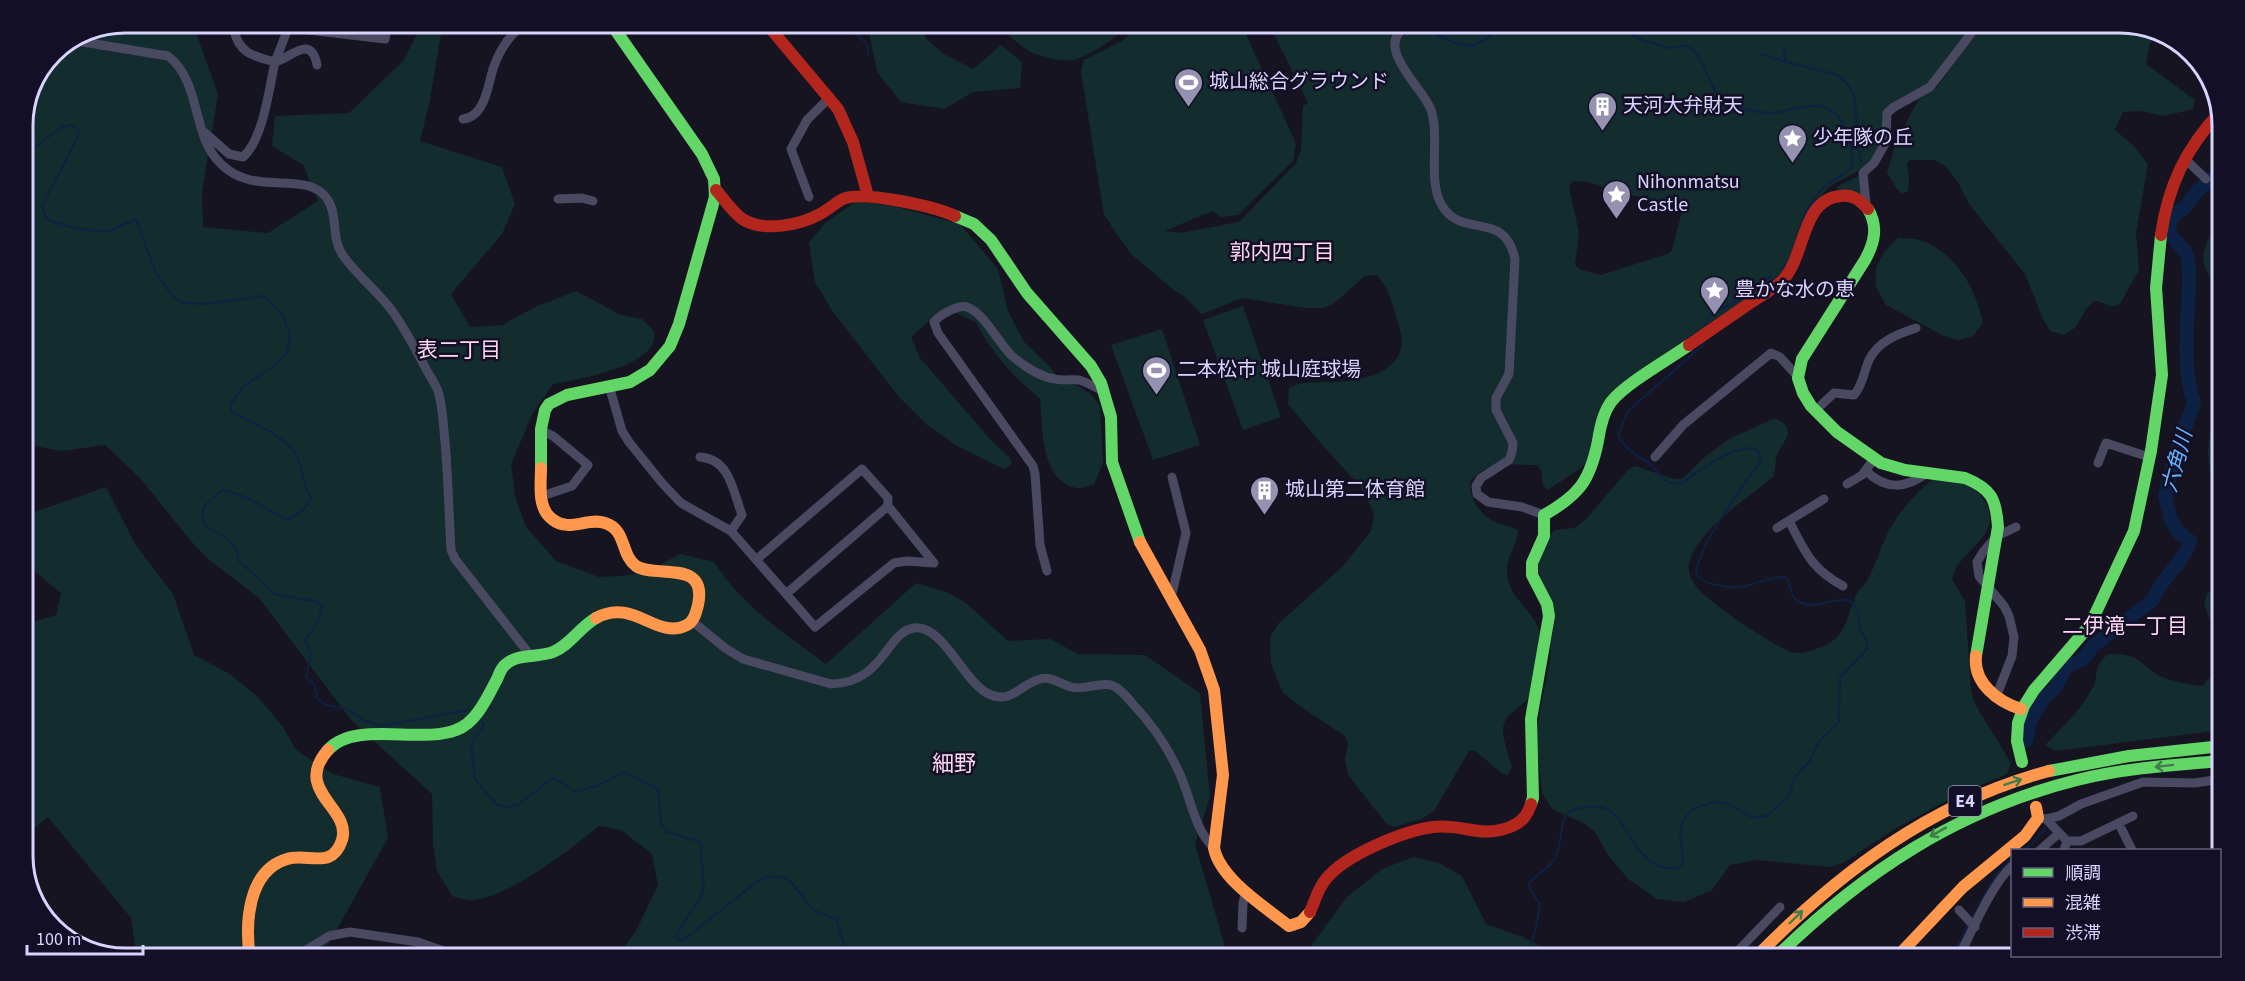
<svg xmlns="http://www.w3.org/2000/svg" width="2245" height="981" viewBox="0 0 2245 981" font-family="'Source Sans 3','Noto Sans JP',sans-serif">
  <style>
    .green { fill: #132c2d; fill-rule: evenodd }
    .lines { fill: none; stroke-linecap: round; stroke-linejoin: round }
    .stream { stroke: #0d2144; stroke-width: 2 }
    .river { stroke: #0d2144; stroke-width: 14 }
    .street { stroke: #4a4962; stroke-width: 9 }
    .fast { stroke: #63d668; stroke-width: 12 }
    .slow { stroke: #ff974d; stroke-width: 12 }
    .jam { stroke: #b3261e; stroke-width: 12 }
    .oneway { stroke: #3f7c4a }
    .labels { text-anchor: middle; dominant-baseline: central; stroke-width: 5; stroke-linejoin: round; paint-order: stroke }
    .shield { fill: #130f26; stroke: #9e99be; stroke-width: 1.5 }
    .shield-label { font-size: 18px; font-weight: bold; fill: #d9d4ff }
    .poi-label { font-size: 20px; fill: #d9d4ff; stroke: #130f26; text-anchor: start }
    .neighbourhood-label { font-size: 21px; fill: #ffd6f0; stroke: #130f26 }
    .water-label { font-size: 21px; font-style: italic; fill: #62b6ff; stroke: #130f26 }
    .quarter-label { font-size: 22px; fill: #ffd6f0; stroke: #130f26 }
    .rim { fill: none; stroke: #d9d4ff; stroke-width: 3 }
  </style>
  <rect width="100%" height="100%" fill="#161421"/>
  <path class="green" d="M1862,23L1864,28L1868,31L1875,29L1877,23H1968V32L1930,83L1891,106L1882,143L1878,153L1862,169L1830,186L1812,205L1794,253L1779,276L1639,371L1614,392L1590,457L1581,468L1548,490L1543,485L1541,470L1537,465C1510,465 1488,460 1470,482C1470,499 1479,514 1495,522C1502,525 1510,526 1518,530C1518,544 1507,555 1507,570C1506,597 1532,608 1539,630C1544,645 1534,678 1531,695C1524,705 1513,710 1506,719C1498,731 1509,755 1512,767L1508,775L1503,774L1475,751H1469L1434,811L1421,819L1394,827L1386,823L1348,775L1345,759L1348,744L1345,736L1304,709L1283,693L1271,664L1270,637L1279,623L1342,567L1371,531L1374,513L1360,486L1324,447L1288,404L1289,388C1303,380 1319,383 1335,382C1369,380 1413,369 1399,326C1393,309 1390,287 1376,275L1365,276L1332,305L1322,308H1306L1242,298L1202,314L1184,296L1175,291L1131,254L1104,215L1081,72L1084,60L1122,41L1138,26H1242L1296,143L1293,161L1238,215L1221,217L1212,211L1165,231L1179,233L1239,222L1296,163L1301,150L1303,106L1308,103L1270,26L1400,25C1389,38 1388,47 1395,63C1398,54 1398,43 1404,35C1421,10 1454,45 1479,25ZM1574,181L1588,182L1614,191L1679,206L1682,211L1672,250L1670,253L1601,275L1581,270L1575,265L1579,233L1569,187L1570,183Z
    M1974,23H2120L2160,30L2163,33L2150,43L2146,64L2195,100L2193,109L2164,116L2141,111L2123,112L2115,130L2133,145L2148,164L2136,233L2139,270L2120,304L2112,307L2098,301L2093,302L2086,309L2076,327L2064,335L2050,331L2043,319L2025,274L1969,204L1959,184L1947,167L1934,160H1910L1907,163L1909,178L1908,191L1902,194L1897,189L1887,173L1897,140L1916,104L1920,98L1936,88L1973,38Z
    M1129,26C1118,36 1091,55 1077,59C1062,63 1038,57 1026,49C1016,43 1009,35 1001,27Z
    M870,27H927L925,37L942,53L973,69L1001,45L1022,62L1020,88L973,92L944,109L901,102L877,72L870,38Z
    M420,29H429L441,34L430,100L420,141L502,167L515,204L502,234L451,294L470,327L502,325L533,308L576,291L621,315L642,319L655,332C654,335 654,342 652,345C640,368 577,380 553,384L533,413L511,464L515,496L526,527L556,561L599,577L622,576L648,571L680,554L714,562C742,606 785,634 826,664L916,583L947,592L966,603L1008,641L1050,639L1078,654L1145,655L1200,693L1210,797L1195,844L1226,950L1231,958H616L636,931L658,885L652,854L621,830L599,826C571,849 510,896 475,900C468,901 459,898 452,896L437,871L433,843L432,794L352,721L259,598L208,559L190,540L140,478L105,445L62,451L23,444V118L51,56L86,30H195L218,94L202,192L203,227L268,233L318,201L303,165L272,146L275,116L349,113L403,61Z
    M1859,176L1864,195L1838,190L1837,187L1840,185Z
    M857,201L893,206L960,224L998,269L1008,311L1024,342L1049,366L1060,380L1076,385L1091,394L1100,406L1103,463L1094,484C1089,485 1082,489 1076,488C1040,480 1043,428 1040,399C1013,376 991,353 976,322L949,310L934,317L911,337L920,358L991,440L1009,457L1012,464L1004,469L959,447L927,425L899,397L833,312L815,282L809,243L825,223Z
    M2222,216V294C2195,258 2199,254 2222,216Z
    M1898,238C1904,239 1911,238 1916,239C1954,249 1976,288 1983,323L1973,336L1958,340L1944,336L1886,305L1876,287V267L1885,251Z
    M1243,306L1281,417L1243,430L1203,320Z
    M1162,329L1200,445L1153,460L1111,345Z
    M2222,367V494L2210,472L2208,452L2215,382Z
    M1775,418C1802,431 1779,443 1776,458C1775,466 1776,469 1773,477C1747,499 1701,527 1690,560C1687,569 1689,577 1695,585C1705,600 1779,651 1796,653C1806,654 1823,647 1831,642C1846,634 1849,610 1856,595C1859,589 1864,586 1867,581C1878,561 1883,537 1896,519C1905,505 1920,489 1933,479C1945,481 1960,481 1970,487C1984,494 1995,515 1987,530C1977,549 1958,556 1952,579L1965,601L1971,691L1975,704L2011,763L2007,774L1957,795L1893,830L1845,862L1831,867L1756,860L1730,865L1712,890L1684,902L1657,899L1628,879L1608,855L1595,832L1585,824L1552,809L1542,793L1536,732L1550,660L1551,642L1555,619L1554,611L1539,574V563L1549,535L1555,530L1574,528L1586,519L1628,470L1635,466L1674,479H1682L1706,456L1729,439Z
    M106,487L135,544L173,594L194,655L230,674L259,698L283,727L296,750L333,774L380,787L388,838L328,945L289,958H144L135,946L131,918L48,817L28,833H23V622L26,624L56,615L61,593L23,562V516Z
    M2214,587L2222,588V730L2056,751L2045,745C2063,727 2081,710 2093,687C2100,672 2091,669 2108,654C2139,653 2137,662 2160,676C2171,682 2190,684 2203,686L2214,672L2217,658L2215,631L2204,605L2207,594Z
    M1413,857L1439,863L1462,876L1486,924L1523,937L1563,958H1302L1347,897L1382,869Z"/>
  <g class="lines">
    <path class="stream" d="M1619,24C1632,36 1642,41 1659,45C1662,46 1668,49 1672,48C1678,48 1683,43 1689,47C1710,61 1704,92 1732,104C1743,109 1759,113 1772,113C1787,112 1801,105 1817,106C1844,107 1853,144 1852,166C1846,175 1838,177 1829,183C1821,189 1813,200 1808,209C1796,227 1798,256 1781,269
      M1556,25L1563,28L1573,25
      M848,27L867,44L869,56
      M1409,33L1430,31L1457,44L1471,46L1487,39L1496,25
      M1784,49L1785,61
      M1762,54L1779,60L1837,75L1847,83L1855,99L1857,138L1861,161
      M23,156L62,127L71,125L79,130L77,138L42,206L46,219L73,228L106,232L136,219L156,273L174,298L184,303L205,304L263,296L282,314L290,335L287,353L271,368L244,386L230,405L232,412C252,423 282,434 295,453C303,465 301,483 311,497C308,508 296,517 285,519C264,508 246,494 222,490L204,506L202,516L205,525L227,539L237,550L239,561L275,594L318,602L322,607L318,621L305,641L311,654L306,677L314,684L317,698L326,705L347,709L364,720L381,726L468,710
      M1703,330L1710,315L1744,297L1771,276
      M479,718L484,725L471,744L475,779L496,804L505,807L518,805L547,782L555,778L575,792L597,786L624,772L658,789L661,823L666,831L700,842L704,887L701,897L677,933V939L682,941L759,880C791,868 792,886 811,907C817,914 828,916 837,919C840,933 843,951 857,958
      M2024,850L2032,844L2046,828
      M1972,918L1994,878L2012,858
      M1529,958L1527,956L1535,931L1540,905L1528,885C1535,874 1549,870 1555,858C1563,843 1558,825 1569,812C1629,787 1620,850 1659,866C1664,868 1672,868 1677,869L1683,863L1680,833L1683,820L1693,809L1714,802L1729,804L1751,817L1766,816L1789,797L1794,778L1809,762L1818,743L1839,722L1840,677L1868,648C1868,639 1861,635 1860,627C1857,576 1826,615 1799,602C1790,598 1791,584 1786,577C1758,576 1750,594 1717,585C1708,583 1702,582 1696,574C1697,547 1743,486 1760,462C1761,455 1760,452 1754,448C1727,448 1703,469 1681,483C1676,484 1672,484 1667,481C1660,477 1656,469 1650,464C1638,455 1625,450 1618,435L1628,411L1703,345L1704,342
      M1952,958L1969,923"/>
    <path class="river" d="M2026,741L2030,721L2043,699L2055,688L2066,667L2083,659L2093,646L2153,600C2161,577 2183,565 2190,541L2179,533L2171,520L2165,496L2178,448L2194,402C2180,366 2190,309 2189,269C2188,265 2188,259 2187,255C2181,242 2160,233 2173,218C2176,213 2178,210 2184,209L2197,191L2222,172"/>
    <path class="street" d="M1409,25C1370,45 1423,87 1431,110C1441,140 1425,185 1445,210C1466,237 1505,211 1515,259L1509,374L1496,398V410L1513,443L1512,452L1509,460L1481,478L1476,486L1477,494L1488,502L1522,507L1544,515
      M1442,25L1465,29L1473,25
      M300,29L385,39L387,29
      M234,30C239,54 254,56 275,62L287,31L291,29
      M71,40L168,56C202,82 191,136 221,164C253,196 299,172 323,194C340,210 330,236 342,254C356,275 378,291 393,312C405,329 415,348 425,367C429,375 435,383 438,391C443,407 443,424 445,441C448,477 449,513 451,550L455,559L530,655
      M463,119C485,117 488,85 493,69C498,54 506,40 518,29
      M205,133L229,154L243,157C263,140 269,89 275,62C291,58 311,33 317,65
      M2184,158L2206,179
      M809,197L791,149L807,120L830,97
      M558,199L582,198L593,201
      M1866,204L1863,173L1874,163L1886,142L1887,113L1894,107L1930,87L1967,39L1971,33L1970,23
      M610,389L622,431L629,442L662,483L681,503L731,531L815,627L894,563L907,561L934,563L888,506V498L862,469L757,559
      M1815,411L1834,393L1854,395C1863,385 1864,371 1869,360C1878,341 1898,334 1916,328
      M541,430L553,436L588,465L572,486L542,496
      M700,457C730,459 733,491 742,515L731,531
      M1655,457L1683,425L1771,353L1780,357L1798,377
      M2098,463L2106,443L2149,457
      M1866,471C1886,490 1905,489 1927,473
      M1847,484L1862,475L1874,459
      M1789,521C1805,551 1811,569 1843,586
      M1777,528L1824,499
      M1047,571L1040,545L1035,474L1033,466L938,333L934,322C940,315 958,304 967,307C984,313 998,342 1011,355C1022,365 1040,377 1055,379C1063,381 1071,379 1079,380C1087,382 1096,388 1104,391
      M786,594L888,506
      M1171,598L1186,533L1172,477
      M692,621L725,648L743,659L831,684C884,683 886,632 914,628C942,624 963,680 987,693C1011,706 1020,684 1040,679C1052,676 1060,684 1071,687C1084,691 1098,682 1111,685C1120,688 1126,696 1132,703C1150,722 1167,746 1178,770C1191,796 1193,828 1214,848
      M1996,697L2012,656L2014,637L2009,616L2004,606L1979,576L1977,562L1983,552L1997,536L2016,527
      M2038,818L2046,819L2059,816L2081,804L2143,782L2194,783L2222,779
      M2046,819L2067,841L2064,850
      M2119,824L2132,850
      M2067,841H2081L2133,816
      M2040,850L2058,834
      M1959,910L1975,927
      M1242,928L1243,903L1246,891
      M293,958L329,936L350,932L418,942L464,958
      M1731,958L1780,907
      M1958,958C1972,932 1991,885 2012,866
      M2023,958L2024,956"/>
    <path class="fast" d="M1868,209C1878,226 1875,242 1865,260L1802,359L1798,378L1803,393L1811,406L1837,432L1881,463L1905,470L1965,478C1992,489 1996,499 1998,527L1976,656
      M955,216L974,224L991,240L1027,293L1091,366L1101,383L1111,417L1112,462L1140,542
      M541,468V429L545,410L549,404L567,395L630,382L650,370L670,346L679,324L715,197L714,179L702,154L614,28
      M328,750C354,720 421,744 456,730C476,723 487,698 496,681C499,676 500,669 505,665C517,653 538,658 553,652C570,645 580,627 596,618
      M2022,762L2017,741L2018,723L2024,706L2034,690L2090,625L2134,531L2151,451L2162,375L2156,288L2161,235
      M2049,771L2129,756L2222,746
      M1531,804L1533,798L1531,719L1549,616L1547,604L1532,575V563L1544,536V515C1579,495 1590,481 1598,441C1600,427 1603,413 1611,402C1625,384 1669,359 1689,345
      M1775,958C1863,872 1957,810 2077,780C2125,768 2174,765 2222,761"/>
    <path class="slow" d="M541,468C541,484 537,508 552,519C569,533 587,517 605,523C627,530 620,554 636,566C655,579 708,558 698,605C696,613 694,621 687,625C657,641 634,597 596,618
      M1140,542L1200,650L1214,690L1223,775L1214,848C1220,879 1265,907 1289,926L1301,922L1310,912
      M1976,656C1973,683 1998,702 2021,709
      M250,958C245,925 247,871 287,859C307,852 332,871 342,840C352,808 292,791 328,750
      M1755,958C1838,873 1932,802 2049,771
      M1896,958L1963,887L2025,836L2038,818L2036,807"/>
    <path class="jam" d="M770,28L838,109L853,142L868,196
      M716,190C724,199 734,214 744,220C765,232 800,225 820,214C828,210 835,203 843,199C862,190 936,207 955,216
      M2161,235C2168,186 2186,148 2220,112
      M1689,345C1709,331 1730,317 1750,303C1760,296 1772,290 1781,282C1806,259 1800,200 1840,196C1852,194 1860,200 1868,209
      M1310,912C1315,901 1318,888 1326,879C1345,855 1403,831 1433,827C1462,823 1480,839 1510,827C1522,822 1527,816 1531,804"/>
  </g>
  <defs><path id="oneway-shaft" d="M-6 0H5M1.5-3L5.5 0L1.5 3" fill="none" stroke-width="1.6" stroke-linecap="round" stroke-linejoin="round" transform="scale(1.5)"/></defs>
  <g class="oneway">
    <use href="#oneway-shaft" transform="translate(2164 766) rotate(173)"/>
    <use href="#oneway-shaft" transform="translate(2013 782) rotate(-18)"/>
    <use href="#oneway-shaft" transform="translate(1938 832) rotate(151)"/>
    <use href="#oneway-shaft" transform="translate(1796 917) rotate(-44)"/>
  </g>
  <defs>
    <symbol id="stadium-pin" viewBox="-11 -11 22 30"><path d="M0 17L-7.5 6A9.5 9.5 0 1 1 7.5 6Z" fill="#9591b1" stroke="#130f26"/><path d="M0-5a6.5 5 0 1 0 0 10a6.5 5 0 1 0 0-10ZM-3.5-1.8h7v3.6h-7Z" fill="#fff"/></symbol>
    <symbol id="building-pin" viewBox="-11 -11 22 30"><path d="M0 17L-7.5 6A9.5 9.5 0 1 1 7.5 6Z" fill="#9591b1" stroke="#130f26"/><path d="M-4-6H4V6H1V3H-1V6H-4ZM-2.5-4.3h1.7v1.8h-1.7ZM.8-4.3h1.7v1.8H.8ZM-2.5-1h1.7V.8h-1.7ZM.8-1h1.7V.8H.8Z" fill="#fff"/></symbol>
    <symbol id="sight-pin" viewBox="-11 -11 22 30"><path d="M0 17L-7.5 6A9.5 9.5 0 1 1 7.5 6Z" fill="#9591b1" stroke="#130f26"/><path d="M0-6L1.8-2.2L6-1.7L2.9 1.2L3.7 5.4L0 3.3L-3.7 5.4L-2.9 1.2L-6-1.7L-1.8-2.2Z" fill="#fff"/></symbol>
  </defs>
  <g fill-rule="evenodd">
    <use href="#stadium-pin" x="1172" y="66" width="33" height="45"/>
    <use href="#building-pin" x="1586" y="90" width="33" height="45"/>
    <use href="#sight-pin" x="1776" y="122" width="33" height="45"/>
    <use href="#sight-pin" x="1600" y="178" width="33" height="45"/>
    <use href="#sight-pin" x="1698" y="274" width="33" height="45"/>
    <use href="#stadium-pin" x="1140" y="354" width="33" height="45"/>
    <use href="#building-pin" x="1248" y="474" width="33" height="45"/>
  </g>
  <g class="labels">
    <rect class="shield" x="1948.5" y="786" width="33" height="30" rx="4.5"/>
    <g class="shield-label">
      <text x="1965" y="801">E4</text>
    </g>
    <g class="poi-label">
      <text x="1209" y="82">城山総合グラウンド</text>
      <text x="1623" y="106">天河大弁財天</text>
      <text x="1813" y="138">少年隊の丘</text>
      <text x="1637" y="182">Nihonmatsu<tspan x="1637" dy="23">Castle</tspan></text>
      <text x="1735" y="290">豊かな水の恵</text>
      <text x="1177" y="370">二本松市 城山庭球場</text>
      <text x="1285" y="490">城山第二体育館</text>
    </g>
    <g class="neighbourhood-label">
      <text x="1282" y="252">郭内四丁目</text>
      <text x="459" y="350">表二丁目</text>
      <text x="2125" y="626">二伊滝一丁目</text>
    </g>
    <g class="water-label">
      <text transform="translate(2177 461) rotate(-75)">六角川</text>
    </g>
    <g class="quarter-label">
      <text x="954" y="764">細野</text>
    </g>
  </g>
  <path d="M0 0H2245V981H0ZM125 33H2120A92 92 0 0 1 2212 125V856A92 92 0 0 1 2120 948H125A92 92 0 0 1 33 856V125A92 92 0 0 1 125 33Z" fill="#130f26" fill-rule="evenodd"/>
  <path class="rim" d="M125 33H2120A92 92 0 0 1 2212 125V856A92 92 0 0 1 2120 948H125A92 92 0 0 1 33 856V125A92 92 0 0 1 125 33Z"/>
  <rect x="2011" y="849" width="210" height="108" fill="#130f26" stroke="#625e7d" stroke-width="1.5"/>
  <rect x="2023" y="868" width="30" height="9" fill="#63d668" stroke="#625e7d" stroke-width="1.5"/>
  <text x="2065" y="879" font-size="18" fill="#d9d4ff">順調</text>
  <rect x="2023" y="898" width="30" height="9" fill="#ff974d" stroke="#625e7d" stroke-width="1.5"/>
  <text x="2065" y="909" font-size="18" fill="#d9d4ff">混雑</text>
  <rect x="2023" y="928" width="30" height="9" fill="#b3261e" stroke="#625e7d" stroke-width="1.5"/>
  <text x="2065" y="939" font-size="18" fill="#d9d4ff">渋滞</text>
  <path d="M27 945v9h116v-9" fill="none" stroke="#d9d4ff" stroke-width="3"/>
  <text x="36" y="945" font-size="18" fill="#d9d4ff" stroke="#130f26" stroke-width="4.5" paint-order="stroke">100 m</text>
</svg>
